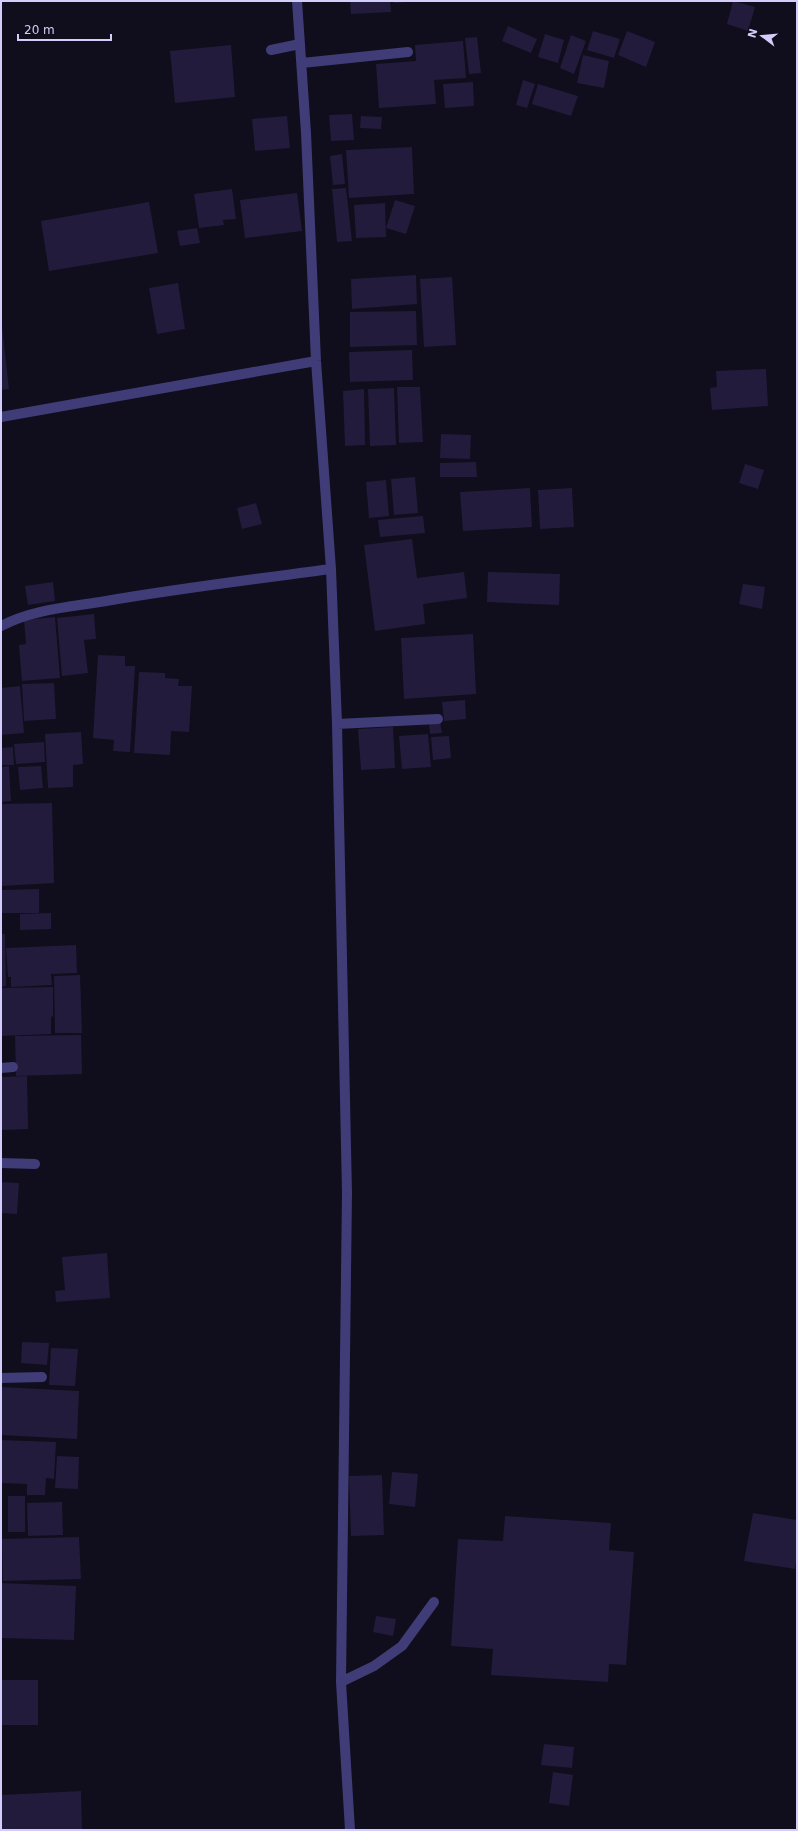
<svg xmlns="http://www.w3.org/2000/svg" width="798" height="1831" viewBox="0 0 798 1831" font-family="'DejaVu Sans',sans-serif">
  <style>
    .building { fill: #221b3b }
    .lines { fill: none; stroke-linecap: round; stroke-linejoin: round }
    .minor { stroke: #403c77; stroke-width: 10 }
  </style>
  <rect width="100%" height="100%" fill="#100d1c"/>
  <path class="building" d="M350,1H390L391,12L351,14Z
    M394,1H405L406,2L394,3Z
    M733,1L755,7L748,31L727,24Z
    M508,26L537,39L531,53L502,41Z
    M593,31L620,39L614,58L587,50Z
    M627,31L655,42L646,67L618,55Z
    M545,34L564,40L558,63L538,57Z
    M571,35L586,41L574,74L560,68Z
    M477,37L481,73L469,74L465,38Z
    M463,41L466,78L434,80L436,104L379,108L376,64L416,61L415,45Z
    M231,45L235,97L175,103L170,51Z
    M583,55L609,61L604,88L577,83Z
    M523,80L535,84L527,108L516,105Z
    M473,82L474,106L445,108L443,84Z
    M538,84L578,96L571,116L532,104Z
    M352,114L354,140L331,141L329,115Z
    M287,116L290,148L255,151L252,119Z
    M361,116L382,117L381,129L360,128Z
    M412,147L414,194L349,198L346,150Z
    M342,154L345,184L333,185L330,156Z
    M346,188L352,241L337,242L332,189Z
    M232,189L236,219L223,220L224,225L199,228L194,194Z
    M297,193L302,231L245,238L240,200Z
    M395,200L415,206L406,234L386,228Z
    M149,202L158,253L49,271L41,221Z
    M385,203L386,237L356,238L354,205Z
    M197,228L200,243L180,246L177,231Z
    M416,275L417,304L352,309L351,279Z
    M452,277L456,345L424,347L420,279Z
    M178,283L185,329L157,334L149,288Z
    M416,311L417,345L350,347V312Z
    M1,317L9,389L1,390Z
    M412,350L413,380L350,382L349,352Z
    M766,369L768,406L712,410L710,388L717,387L716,371Z
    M397,387H420L423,442L399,443Z
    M394,388L396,445L370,446L368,389Z
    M364,389L365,445L345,446L343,391Z
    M441,434L471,435L470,459L440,458Z
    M476,462L477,477H440V463Z
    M745,464L764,470L758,489L739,483Z
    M415,477L418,513L394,515L391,479Z
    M386,480L389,516L369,518L366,482Z
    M530,488L532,527L463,531L460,492Z
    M572,488L574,527L540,529L538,490Z
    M256,503L262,524L242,529L237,508Z
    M423,516L425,533L380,537L378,520Z
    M412,539L417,578L464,572L467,598L423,604L425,624L375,631L364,545Z
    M488,572L560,574L559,605L487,602Z
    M53,582L55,601L28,605L25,586Z
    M743,584L765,587L762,609L739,604Z
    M94,614L96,639L84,640L88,673L62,676L57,618Z
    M55,617L60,678L22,681L19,645L26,644L24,620Z
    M473,634L476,694L404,699L401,638Z
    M98,655L125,656V666H135L130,752L113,751L114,740L93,738Z
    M139,672L165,673V678L179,679L178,686H192L189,732L171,731L170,755L134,753Z
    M54,683L56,719L24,721L22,684Z
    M20,686L24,733L1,735V688Z
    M465,700L466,719L444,721L442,702Z
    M440,722L442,733L430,734L429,723Z
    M393,727L395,768L361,770L358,729Z
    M81,732L83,764L73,765V787L48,788L45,734Z
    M428,734L431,767L402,769L399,736Z
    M449,736L451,758L433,760L431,737Z
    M44,742L45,762L16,764L14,744Z
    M13,747L14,765H1V748Z
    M9,766L11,801L1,802V767Z
    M41,766L43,788L20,790L18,767Z
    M52,803L54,883L1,886V804Z
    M39,889V913H2V890Z
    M51,913V929L20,930V914Z
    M1,934H5L6,986L1,987Z
    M76,945L77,973L51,974L52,985L11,987V977H8L6,948Z
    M80,975L82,1033H55L54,976Z
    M53,987V1016L51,1017V1034L1,1036L2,988Z
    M81,1035L82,1074L16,1076L15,1036Z
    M27,1076L28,1129L1,1130V1077Z
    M1,1182L19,1183L17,1214L1,1213Z
    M107,1253L110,1298L56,1302L55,1291L65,1290L62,1257Z
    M22,1342L49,1343L47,1365L21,1363Z
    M51,1348L78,1349L75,1386L49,1385Z
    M1,1387L79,1391L77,1439L1,1435Z
    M1,1440L56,1442L54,1479L46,1478L45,1495H27V1484L1,1483Z
    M57,1456L79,1457L78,1489L55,1488Z
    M392,1472L418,1474L415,1507L389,1504Z
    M382,1475L384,1535L351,1536L349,1476Z
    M8,1496H25V1532H8Z
    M62,1502L63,1535L28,1536L27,1503Z
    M753,1513L797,1520V1555L795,1569L744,1561Z
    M505,1516L611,1523L609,1550L634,1552L626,1665L609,1664L608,1682L491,1675L493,1649L451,1646L458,1539L503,1541Z
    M79,1537L81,1579L3,1581L2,1539Z
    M1,1583L76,1586L74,1640L1,1638Z
    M376,1616L396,1619L393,1636L373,1632Z
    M1,1680H38V1725H1Z
    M544,1744L574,1747L572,1768L541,1765Z
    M553,1772L573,1775L569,1806L549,1803Z
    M81,1791L82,1830H1V1795Z"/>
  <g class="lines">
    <path class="minor" d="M297,1L306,133L316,361L331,569L337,724L347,1193L341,1682L350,1830
      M271,50L300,44
      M302,63L408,52
      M1,417L316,361
      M1,626C33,609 71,607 106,601C181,588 256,579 331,569
      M337,724L438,719
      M1,1068L13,1067
      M1,1163L35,1164
      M1,1378L42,1377
      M341,1682L374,1666L402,1646L434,1602"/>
  </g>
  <rect width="798" height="1831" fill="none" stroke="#d3cdfb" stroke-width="4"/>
  <g transform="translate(762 36) rotate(286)" stroke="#100d1c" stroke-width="3" paint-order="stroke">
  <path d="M0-3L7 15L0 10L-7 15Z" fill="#d3cdfb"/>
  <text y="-6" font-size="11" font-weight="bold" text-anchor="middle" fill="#d3cdfb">N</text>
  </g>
  <path d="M18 34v6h93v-6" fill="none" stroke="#d3cdfb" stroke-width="2"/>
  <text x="24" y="34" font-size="12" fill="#d3cdfb" stroke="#100d1c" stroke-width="3" paint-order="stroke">20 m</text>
</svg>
